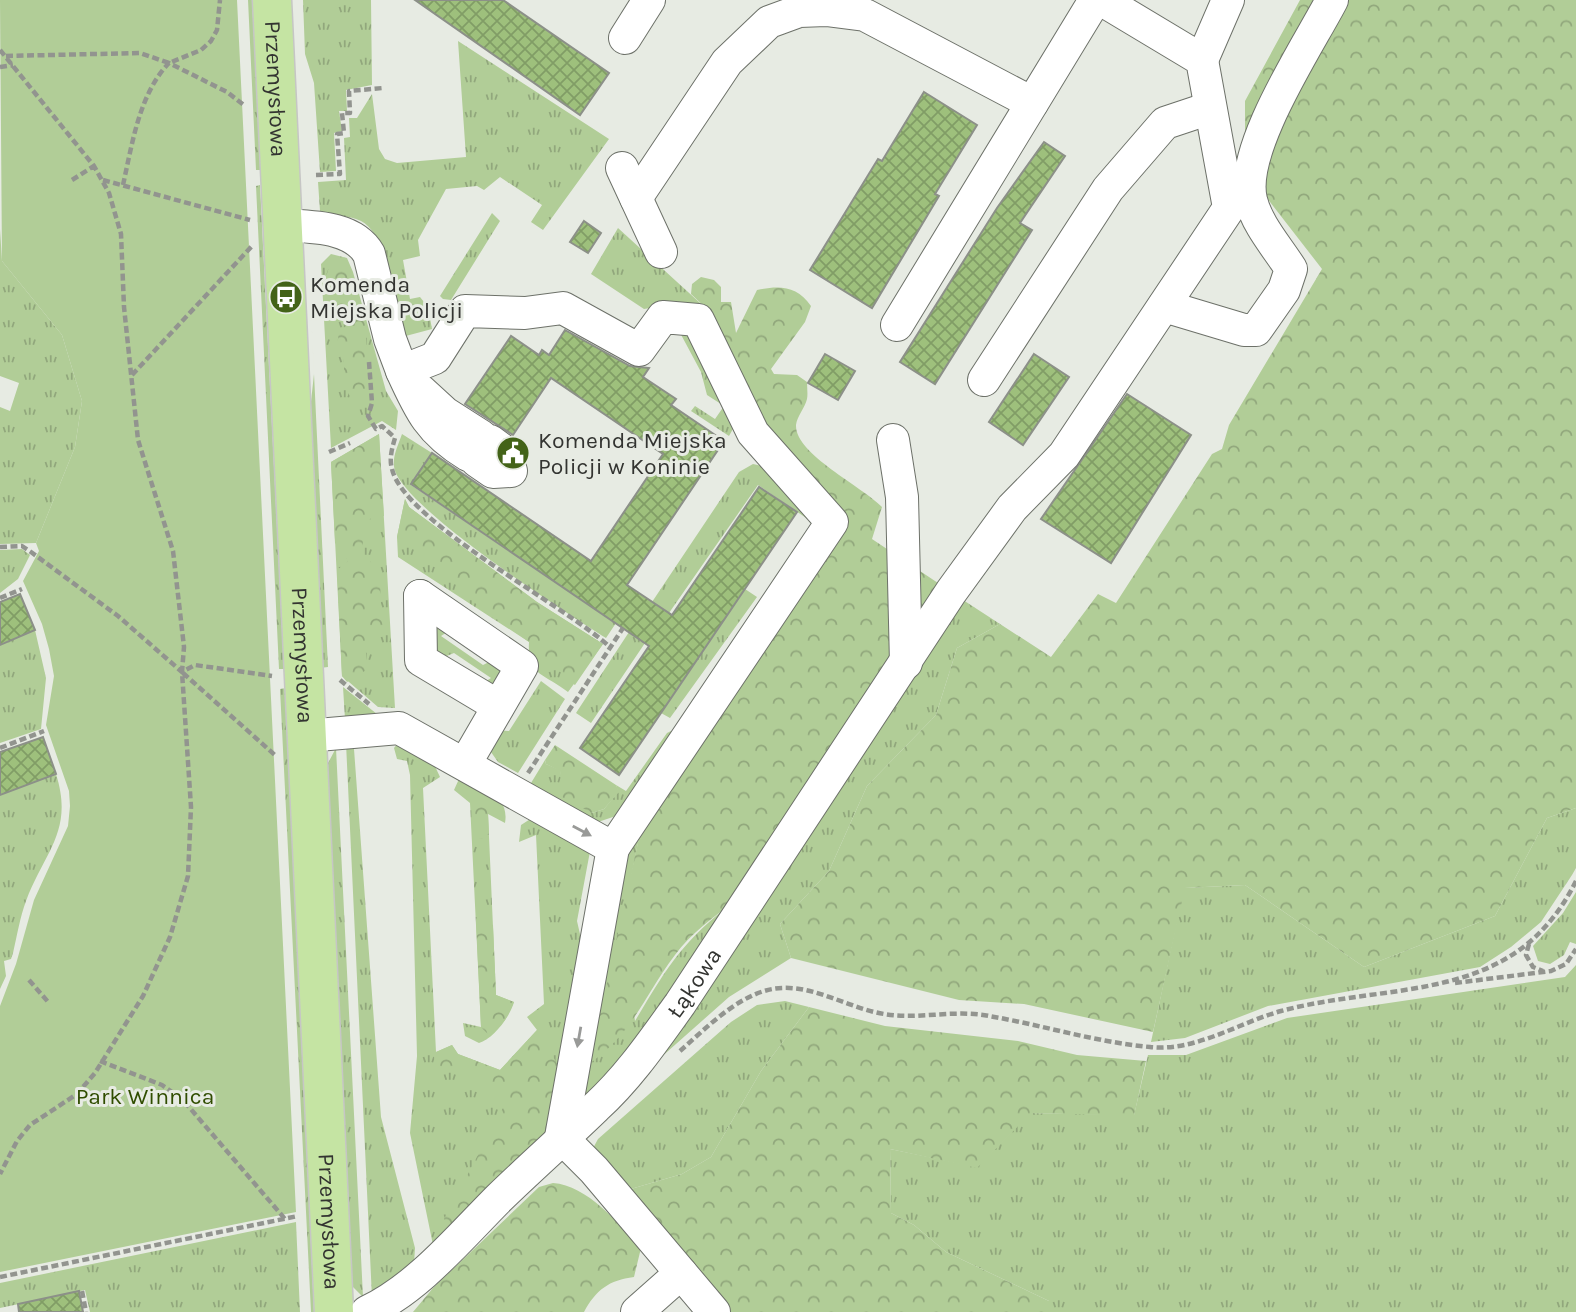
<svg xmlns="http://www.w3.org/2000/svg" width="1576" height="1312" viewBox="0 0 1576 1312" font-family="Karla,sans-serif">
  <style>
    .grass { fill: url(#grass-tufts) }
    .forest { fill: url(#forest-crowns) }
    .park { fill: #b1cd97 }
    .building { fill: url(#building-cross-hatch); stroke: #8c9088; stroke-width: 2 }
    .lines { fill: none; stroke-linecap: round; stroke-linejoin: round }
    .minor-casing { stroke: #6d7169; stroke-width: 34 }
    .major-casing { stroke: #c6c6c5; stroke-width: 41 }
    .path { stroke: #92948f; stroke-width: 4.5; stroke-dasharray: 7 3.5; stroke-linecap: butt }
    .minor { stroke: #fff; stroke-width: 32 }
    .major { stroke: #c5e4a3; stroke-width: 38 }
    .oneway { fill: #999a98 }
    .labels { text-anchor: middle; dominant-baseline: central; stroke-width: 6; stroke-linejoin: round; paint-order: stroke }
    .street-label { font-size: 23px; fill: #333431; stroke: #e7ebe3 }
    .poi-label { font-size: 23px; fill: #333431; stroke: #e7ebe3; text-anchor: start }
    .park-label { font-size: 23px; fill: #304d00; stroke: #e7ebe3 }
  </style>
  <defs>
    <pattern id="grass-tufts" width="24" height="20" patternUnits="userSpaceOnUse" patternTransform="scale(1.75)"><rect width="24" height="20" fill="#b1cd97"/><path d="M3 7l-1-3M5 7V3M7 7l1-3M15 17l-1-3M17 17v-4M19 17l1-3" fill="none" stroke="#91a77c"/></pattern>
    <pattern id="forest-crowns" width="20" height="18" patternUnits="userSpaceOnUse" patternTransform="scale(1.75)"><rect width="20" height="18" fill="#b1cd97"/><path d="M2 6a3 3 0 1 1 6 0M12 15a3 3 0 1 1 6 0" fill="none" stroke="#91a77c"/></pattern>
    <pattern id="building-cross-hatch" width="8" height="8" patternUnits="userSpaceOnUse" patternTransform="scale(1.75)"><rect width="8" height="8" fill="#9ec07c"/><path d="M0 0l8 8M0 8l8-8" fill="none" stroke="#819d66"/></pattern>
  </defs>
  <rect width="100%" height="100%" fill="#e7ebe3"/>
  <path class="grass" d="M248,0H252L261,170H256Z
    M303,0H371L372,85L346,90L347,111H339L342,131L334,133L336,171L320,172L314,83L305,54Z
    M458,41L609,139L543,230L531,222L542,205L500,177L484,190L477,186L446,189L418,240L420,256L403,260L410,299L420,297L428,307L432,329L402,337C395,309 388,234 361,221C348,214 333,219 320,211L318,182L346,180L344,138L350,137L349,118H357L372,94L379,149L385,159L397,163L466,157Z
    M260,185L284,669H279L256,186Z
    M492,213L500,221L451,300L443,299L440,296Z
    M618,228L711,313L841,536L639,838L622,922L635,1021C668,966 683,940 735,901L678,987L585,1102L578,1088L625,854L836,536L670,305L644,309L591,274Z
    M0,229L2,261L62,335L82,401L75,447L36,543L0,544V407L10,411L19,383L0,376Z
    M331,254L347,258L353,272L386,391L398,411L396,430L382,421L331,448L321,264Z
    M309,269L328,667L320,668L310,411L314,374Z
    M688,328L734,427L729,436L691,411L695,406L715,419L724,406L707,395L701,372L678,329Z
    M379,434L395,708L378,707L342,676L331,462Z
    M402,434L432,453L411,485L616,623L606,638C563,611 410,512 395,471C391,458 398,446 402,434Z
    M753,464L762,466L812,522L758,485L669,613L652,602L739,472Z
    M405,499L409,507L537,602L603,644L568,692C544,673 527,676 529,642L398,557L397,537Z
    M22,549L30,555L18,579L0,593V550Z
    M745,589L757,597L670,718L661,713Z
    M960,598L1000,624L957,648L936,715L867,786L829,871L780,924L791,958L729,997L641,1075Z
    M437,624L455,627L441,636L483,665L499,657L505,661L497,688L477,687L491,678L454,653L437,660L433,626Z
    M35,630L46,678L41,729L0,743V645Z
    M629,632L645,643L591,723L576,713Z
    M541,681L565,699L518,773L498,762L486,745L494,730L509,731Z
    M343,687L382,718L345,719Z
    M286,688L314,1312H311L280,689Z
    M671,731L677,736L622,814L598,822L528,788L545,760L546,764L560,770L562,780L592,813L604,809L618,792L616,785L626,791L667,733Z
    M356,741L363,747L354,749L381,1117L415,1248L414,1264L372,1298L346,743Z
    M397,744L433,762L440,777L423,788L436,1052L452,1045L458,1054L500,1070L537,1030L527,1017L544,1004L536,835L519,842L521,825L535,816L591,846L577,921L582,943L551,1123L433,1245L410,1133L417,1056L410,775L407,761L397,759L394,748Z
    M336,748L363,1297L351,1285L327,765Z
    M56,774C74,831 45,851 26,901C20,917 17,936 13,953L11,959L4,961L6,976L0,989V795Z
    M459,779C481,788 510,794 505,823L488,814L496,995L514,1002C510,1017 493,1039 479,1043L465,1036L463,1023L481,1027L470,803L454,790Z
    M1576,808V868L1572,875L1541,922L1511,947L1480,967L1268,1006L1185,1038L1151,1042L1184,888L1245,885L1364,967L1495,916L1547,818Z
    M1576,892V944L1570,942L1564,955L1550,964L1538,961L1533,946L1563,913Z
    M1576,965V1312H1049V1301L946,1252L914,1225L891,1213L890,1149L977,1167L1030,1113L1134,1115L1148,1055H1186L1287,1018L1565,977Z
    M785,1001L809,1007L761,1071L711,1157L682,1174L624,1191L591,1152L598,1139L731,1022L757,1005Z
    M296,1222L300,1312H90L85,1290L0,1308V1283Z"/>
  <path class="forest" d="M1300,0H1576V808L1547,818L1495,916L1364,967L1245,885L1185,888L1153,1032L1024,1004L959,1000L791,958L780,924L829,871L867,786L936,715L957,648L1000,624L1051,657L1098,594L1116,603L1212,454L1222,449L1229,425L1322,269L1260,189L1245,145V101Z
    M337,265L350,272L349,305L365,323L370,399L363,405L354,404L344,385V361L337,344L339,333L350,322C337,298 318,298 329,267Z
    M701,277L714,280L721,287V302H731L736,333L757,290C780,285 797,286 811,306L805,322L771,369L774,374L797,375L807,382C807,388 808,394 807,399C805,408 797,416 796,425C795,454 862,486 882,507L872,539L941,585L735,901C714,917 691,933 675,955C644,996 634,1032 589,1064L639,838L841,536L769,440L711,313L691,294L692,284Z
    M379,434L384,516L371,518C362,531 361,543 365,558C389,571 375,600 385,623L382,633L365,646L368,669L347,682L342,676L337,570L348,561L343,550L335,543L331,462Z
    M405,499L409,507L537,602L603,644L575,685L567,680L560,667L551,671L529,653V642L472,601L470,590C453,578 434,550 416,545C411,543 405,545 399,542L397,537Z
    M555,745L616,785L619,792L604,809L592,813L562,797L560,771L546,764L545,760Z
    M478,789L488,793L496,805L488,813L489,833L484,839L476,838L472,830L471,793Z
    M476,920L493,925L496,995L514,1002L505,1020L490,1036L481,1027Z
    M809,1007L885,1026L1018,1041L1077,1055L1146,1061L1134,1116L1031,1113L977,1168L890,1149L891,1213L914,1225L946,1252L1049,1301V1312H726L624,1191L682,1174L711,1157L761,1071Z
    M537,1030L561,1070L551,1123L542,1140L444,1234V1219L505,1104C490,1072 472,1074 440,1069L434,1058L436,1052L452,1045L458,1054L500,1070Z
    M553,1183C587,1185 619,1224 641,1248L634,1277C609,1280 596,1290 584,1312H413L433,1288L539,1187Z"/>
  <path class="park" d="M0,0H237L296,1212L0,1272V1006L16,964L34,900L68,826L70,806L69,791L46,725L54,676L49,649L42,624L23,581L39,551L36,543L75,447L82,401L62,335L2,261Z"/>
  <path class="building" d="M415,0H503L609,73L580,115Z
    M924,92L977,125L935,194L939,196L872,308L810,270L878,159L882,161Z
    M1044,142L1065,156L1020,223L1032,230L935,384L900,362L997,208Z
    M584,221L601,233L588,253L570,242Z
    M565,330L630,366L649,368L643,377L676,399L671,405L724,441L627,585L672,615L759,487L797,512L619,775L580,748L649,646L411,484L432,453L591,561L663,454L551,378L513,435L465,404L511,336L539,355L542,350L549,355Z
    M825,354L855,371L838,400L808,383Z
    M1034,354L1069,377L1023,445L989,422Z
    M1127,394L1191,435L1111,563L1041,519Z
    M20,594L35,630L0,645V602Z
    M43,737L56,774L0,795V752Z
    M79,1291L83,1312H19L18,1304Z"/>
  <g class="lines">
    <defs>
      <g id="minor">
        <path d="M625,38L649,0"/>
        <path d="M1202,60L1228,0"/>
        <path d="M622,168L661,252"/>
        <path d="M636,198L727,62L769,22L799,11L826,10L865,15L1032,103"/>
        <path d="M282,225C312,227 353,226 369,254L390,339L402,371L435,358L465,311L525,313L563,308L639,350L663,317L698,320L753,433L832,522L613,848"/>
        <path d="M1164,306L1244,330H1256L1284,290L1291,269C1278,248 1257,225 1251,200C1239,149 1308,46 1332,0"/>
        <path d="M897,325L1095,0"/>
        <path d="M402,371C420,411 430,432 468,455"/>
        <path d="M984,380L1108,189L1165,123L1210,108"/>
        <path d="M421,391L445,413L481,436"/>
        <path d="M893,440L902,497L906,663"/>
        <path d="M477,461L493,472L511,471L505,452L490,441"/>
        <path d="M420,596L522,666L465,764"/>
        <path d="M420,596L421,660L498,706"/>
        <path d="M306,736L399,728L613,848L561,1137L594,1170L714,1312"/>
        <path id="s1" d="M367,1312C418,1288 459,1238 499,1198C531,1167 564,1138 596,1107C629,1077 654,1040 680,1004L951,592L1012,508L1064,455L1229,208L1202,60L1102,0"/>
        <path d="M637,1312L681,1273"/>
      </g>
      <g id="major">
        <path id="s2" d="M272,0L334,1312"/>
      </g>
    </defs>
    <use href="#minor" class="minor-casing"/>
    <use href="#major" class="major-casing"/>
    <path class="path" d="M0,50L94,166L109,193L121,234L124,307L138,440L173,551L184,647L182,672L191,807L188,876L170,937L143,996L95,1073L77,1094L30,1125L17,1141L0,1174
      M6,56L140,53L169,63L201,50L211,41L217,30L220,0
      M0,67L13,65
      M316,175L340,174L337,134L344,133L342,113H350L349,91L383,88
      M72,180L94,166
      M103,180L250,220
      M123,185C132,145 139,94 169,63L227,92L245,106
      M369,362L372,403L368,416L376,429L382,426L395,438C392,448 389,459 392,469C404,522 568,607 611,648
      M132,375L252,246
      M329,452L350,443
      M0,547L22,546L31,552L118,616L182,672L195,665L272,676
      M0,598L22,589
      M183,673L276,756
      M340,680L369,704
      M0,748L44,731
      M528,773L623,628
      M1529,944L1526,955L1533,967L1543,971
      M29,980L49,1003
      M1455,983L1551,971L1566,964L1576,949
      M680,1051C704,1030 730,1003 761,992C804,977 842,1007 884,1014C919,1020 954,1009 989,1016C1042,1025 1095,1042 1150,1047C1195,1052 1238,1023 1281,1011C1393,981 1514,1006 1576,881
      M100,1061L162,1085L183,1100L285,1219
      M0,1277L298,1216
      M82,1291L86,1312"/>
    <use href="#minor" class="minor"/>
    <use href="#major" class="major"/>
  </g>
  <defs><path id="oneway-solid" d="M-6-.8H1V-3.2L6.5 0L1 3.2V.8H-6Z" transform="scale(1.75)"/></defs>
  <g class="oneway">
    <use href="#oneway-solid" transform="translate(582 831) rotate(28)"/>
    <use href="#oneway-solid" transform="translate(579 1037) rotate(100)"/>
  </g>
  <defs>
    <symbol id="bus-disc" viewBox="-11 -11 22 22"><circle r="9.5" fill="#436318" stroke="#e7ebe3"/><path d="M-5-6H5V4H4V6H2V4H-2V6H-4V4H-5ZM-3.5-4V0h7V-4ZM-3.5 1.2v1.5H-2V1.2ZM2 1.2v1.5H3.5V1.2Z" fill="#fff"/></symbol>
    <symbol id="civic-disc" viewBox="-11 -11 22 22"><circle r="9.5" fill="#436318" stroke="#e7ebe3"/><path d="M-.6-6.5H3V-4.5H.6V-3L4-1V1h2V6H-6V1h2V-1L-.6-3ZM-1.2 2.5V6h2.4V2.5Z" fill="#fff"/></symbol>
  </defs>
  <g fill-rule="evenodd">
    <use href="#bus-disc" x="267" y="278" width="38" height="38"/>
    <use href="#civic-disc" x="494" y="434" width="38" height="38"/>
  </g>
  <g class="labels">
    <g class="street-label">
      <text stroke="none"><textPath href="#s2" startOffset="89">Przemysłowa</textPath></text>
      <text stroke="none"><textPath href="#s2" startOffset="656">Przemysłowa</textPath></text>
      <text stroke="none"><textPath href="#s1" startOffset="467">Łąkowa</textPath></text>
      <text stroke="none"><textPath href="#s2" startOffset="1223">Przemysłowa</textPath></text>
    </g>
    <g class="poi-label">
      <text x="310" y="284">Komenda<tspan x="310" dy="26">Miejska Policji</tspan></text>
      <text x="538" y="440">Komenda Miejska<tspan x="538" dy="26">Policji w Koninie</tspan></text>
    </g>
    <g class="park-label">
      <text x="145" y="1096">Park Winnica</text>
    </g>
  </g>
</svg>
